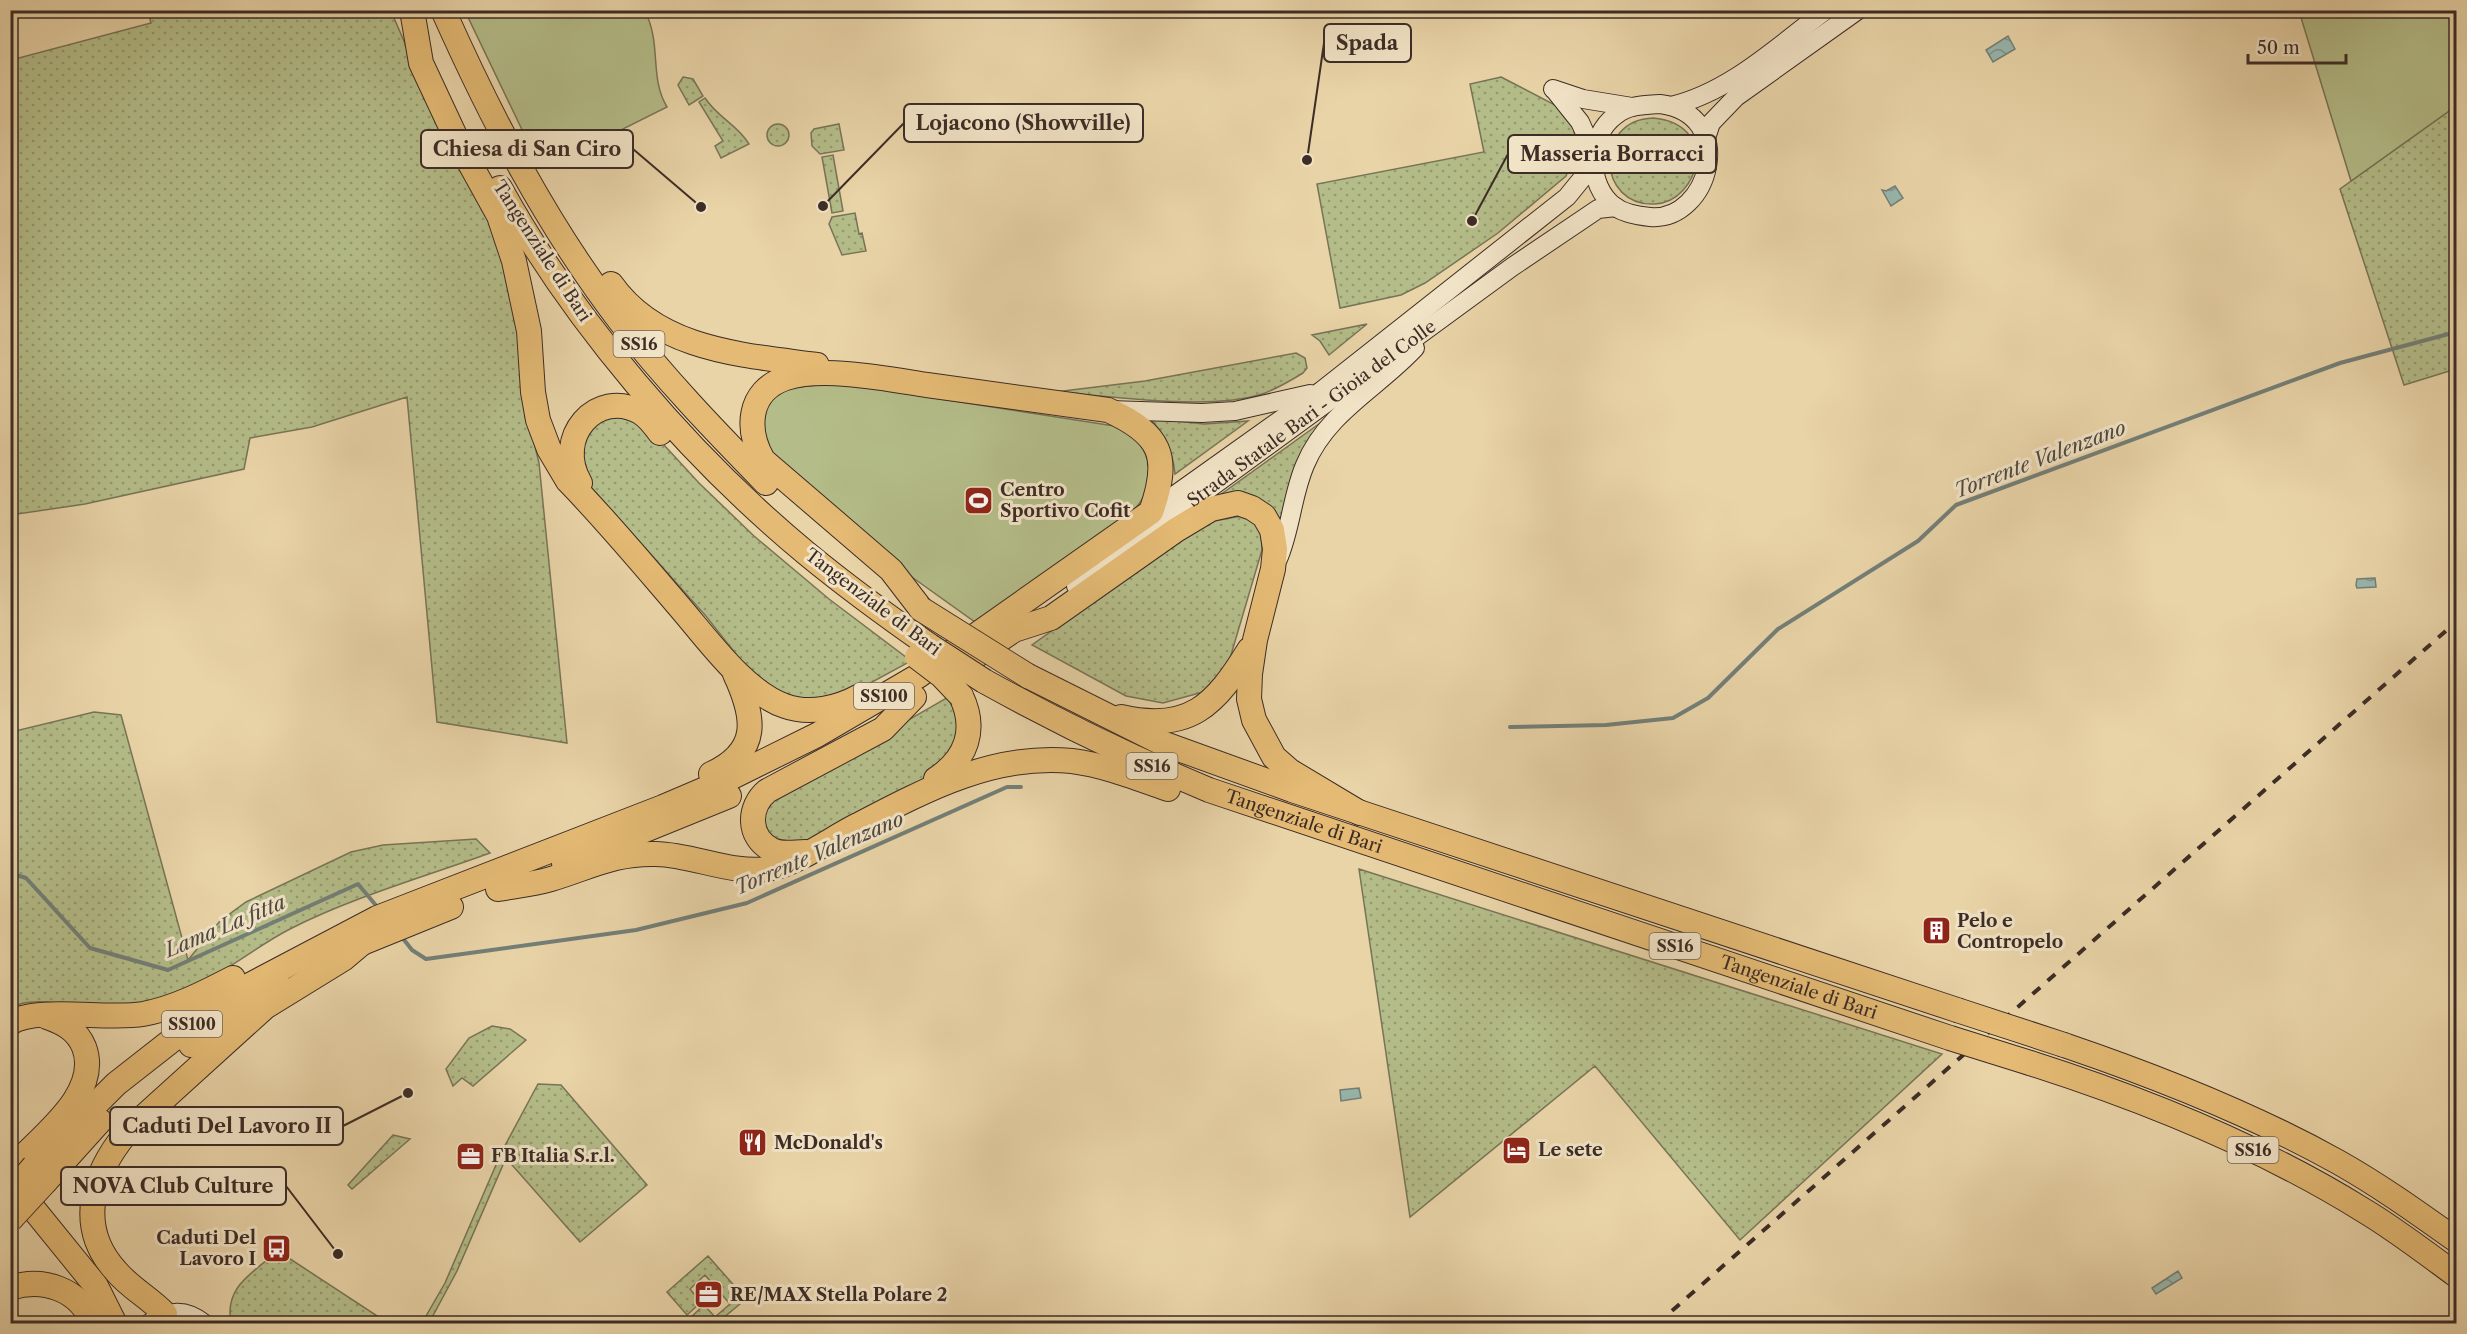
<svg xmlns="http://www.w3.org/2000/svg" width="2467" height="1334" viewBox="0 0 2467 1334" font-family="'Libre Caslon Text',serif">
  <style>
    .grass { fill: url(#grass-dots); stroke: #787458; stroke-width: 1.5 }
    .park { fill: #b4bd89; stroke: #787458; stroke-width: 1.5 }
    .water { fill: url(#water-waves); stroke: #737f78; stroke-width: 1.5 }
    .lines { fill: none; stroke-linecap: round; stroke-linejoin: round }
    .stream { stroke: #737f78; stroke-width: 4 }
    .secondary-casing { stroke: #3c2c26; stroke-width: 20 }
    .highway-casing { stroke: #3c2c26; stroke-width: 26 }
    .secondary { stroke: #f1e3c6; stroke-width: 18 }
    .highway { stroke: #e4ba74; stroke-width: 24 }
    .rail { stroke: #3c2c26; stroke-width: 4; stroke-dasharray: 10 10; stroke-linecap: butt }
    .highway-bridge-casing { stroke: #3c2c26; stroke-width: 26; stroke-linecap: butt }
    .highway-bridge { stroke: #e4ba74; stroke-width: 24 }
    .labels { text-anchor: middle; dominant-baseline: central; stroke-width: 6; stroke-linejoin: round; paint-order: stroke }
    .shield { fill: #f1e3c6; stroke: #726356; stroke-width: 1.5 }
    .shield-label { font-size: 16px; font-weight: bold; fill: #3c2c26 }
    .street-label { font-size: 18px; fill: #3c2c26; stroke: #f1e3c6 }
    .poi-label { font-size: 18px; font-weight: bold; fill: #3c2c26; stroke: #f1e3c6; text-anchor: start }
    .water-label { font-size: 20px; font-style: italic; fill: #4e4841; stroke: #f1e3c6 }
    .leader { fill: none; stroke: #3c2c26; stroke-width: 2 }
    .callout-dot { fill: #3c2c26; stroke: #f1e3c6; stroke-width: 2 }
    .callout { fill: #f1e3c6; stroke: #3c2c26; stroke-width: 2 }
    .callout-label { font-size: 20px; text-anchor: middle; font-weight: bold; fill: #3c2c26 }
  </style>
  <defs>
    <pattern id="grass-dots" width="8" height="8" patternUnits="userSpaceOnUse" patternTransform="scale(1.5)"><rect width="8" height="8" fill="#b4bd89"/><path d="M2 2h.1M6 6h.1" fill="none" stroke="#949a70" stroke-width="1.8" stroke-linecap="round"/></pattern>
    <pattern id="water-waves" width="16" height="10" patternUnits="userSpaceOnUse" patternTransform="scale(1.5)"><rect width="16" height="10" fill="#98b7ae"/><path d="M0 5q4-4 8 0t8 0" fill="none" stroke="#7d958d"/></pattern>
  </defs>
  <rect width="100%" height="100%" fill="#e9d4a8"/>
  <filter id="stains"><feTurbulence type="fractalNoise" baseFrequency=".00333" numOctaves="4"/><feColorMatrix values="0 0 0 0 .2 0 0 0 0 .09 0 0 0 0 .02 0 0 0 .5 -.17"/></filter>
  <radialGradient id="worn" r=".72"><stop offset=".6" stop-color="#630" stop-opacity="0"/><stop offset="1" stop-color="#630" stop-opacity=".3"/></radialGradient>
  <path class="grass" d="M148,11H391L432,106L473,182L513,282L530,426L539,463L567,743L437,722L407,397L312,427L250,438L244,469L85,504L11,515V60L151,23Z
    M683,77L693,79L703,96L689,105L678,85Z
    M1501,77L1557,106L1572,123L1578,147L1566,176L1498,233L1425,283L1401,295L1340,308L1317,184L1484,152L1470,84Z
    M705,98C717,117 738,125 749,144L721,158L715,146L723,141L699,102Z
    M2456,106V369L2404,385L2340,189Z
    M1653,118C1720,124 1700,201 1655,204C1597,207 1593,120 1653,118Z
    M839,124L844,150L820,154L812,146L811,133L814,129Z
    M767 135a11 11 0 1 1 22 0a11 11 0 1 1-22 0Z
    M833,155L843,211L832,213L822,157Z
    M855,213L859,234L862,233L866,251L842,255L829,224L832,217Z
    M1367,324L1329,355L1320,341L1312,335Z
    M1296,353L1305,358L1307,368L1303,373C1290,381 1277,389 1262,394C1209,411 1112,396 1055,392L1145,381Z
    M608,415L641,420L699,483L754,536L829,599L911,661L852,693L796,702L755,678L705,615L589,485L578,444L581,434Z
    M1149,418L1204,424L1248,421L1175,474C1173,453 1165,433 1149,418Z
    M1323,421L1281,525L1213,500Z
    M1247,515L1261,531L1262,550L1228,665L1203,692L1163,703L1126,696L1032,645L1189,533L1214,521Z
    M950,696L963,737L936,772L806,842L787,847L765,835L764,803Z
    M94,712L121,715L188,960L220,921L246,902L351,852L383,845L476,839L490,853C424,877 353,897 290,929C249,950 216,982 171,995C155,1000 136,1007 118,1009C90,1012 35,992 11,1008V732Z
    M1359,869L1942,1054L1740,1240L1595,1066L1410,1217Z
    M492,1026L510,1029L526,1040L473,1086L462,1078L453,1086L446,1069L469,1038Z
    M538,1084L561,1085L647,1185L580,1242L506,1158L457,1271L429,1323H422L445,1283L502,1151Z
    M393,1135L410,1139L352,1189L348,1185Z
    M278,1251L388,1323H231C224,1286 253,1273 278,1251Z
    M708,1256L746,1299L717,1323H694L690,1318L704,1305L715,1317L730,1304L705,1275L690,1289L701,1302L687,1315L667,1292Z"/>
  <path class="park" d="M465,11H645C662,45 649,77 667,107L553,164L539,165Z
    M2358,11H2456V106L2351,181L2299,11H2348L2351,15Z
    M838,383L1121,427C1152,448 1160,481 1134,510L975,622L895,565L762,447L760,414L779,389Z"/>
  <path class="water" d="M2008,36L2015,49L1993,62L1986,50Z
    M1895,186L1903,198L1891,206L1882,190L1886,191Z
    M2375,578L2376,587L2357,588L2356,585L2357,579Z
    M1359,1088L1361,1098L1341,1101L1340,1090Z
    M2178,1271L2182,1278L2156,1294L2152,1288Z"/>
  <g class="lines">
    <path class="stream" d="M1510,727L1606,725L1673,718L1708,698L1778,629L1918,541L1956,505L2340,363L2456,332
      M10,873L26,878L90,948L168,970L358,884L379,909
      M401,936L412,950L426,959L636,930L747,903L1007,787H1021"/>
    <defs>
      <g id="secondary">
        <path d="M1553,89L1583,99L1632,107"/>
        <path d="M1556,92L1580,122L1594,153"/>
        <path d="M1660,104C1739,114 1710,222 1650,217C1640,216 1624,213 1615,207C1586,185 1587,136 1616,115C1628,105 1645,105 1660,104Z"/>
        <path d="M1671,106C1730,92 1778,46 1826,10"/>
        <path d="M1706,138L1711,123L1736,97L1858,10"/>
        <path d="M1109,410L1202,413L1235,411L1310,394"/>
        <path d="M1151,512L1321,391L1567,197L1593,165"/>
        <path d="M1278,559C1291,529 1292,495 1305,465C1327,412 1378,388 1415,348"/>
        <path id="s1" d="M1076,586L1512,267L1598,209L1616,207"/>
        <path d="M148,1324C169,1310 185,1308 205,1324"/>
      </g>
      <g id="highway">
        <path d="M412,10L421,63L457,140L499,216L514,261L529,331L533,392L538,420L549,449L568,481C606,520 641,562 677,604C705,636 744,692 785,706C810,715 838,708 860,696"/>
        <path d="M443,10C492,120 547,225 620,321C665,379 715,431 766,483"/>
        <path d="M500,188C574,322 688,455 806,553C846,586 887,616 930,646"/>
        <path d="M611,284C658,351 744,355 817,365"/>
        <path d="M580,483C553,437 597,388 640,412C648,417 655,426 660,433"/>
        <path d="M946,676L1014,630L1051,618L1176,530L1211,509L1238,503L1252,508L1264,516L1272,530L1275,549L1273,569L1255,640L1250,674L1249,699L1254,720L1274,757L1290,771L1360,813"/>
        <path d="M1028,676L1162,743L1292,790L1957,1010"/>
        <path id="s2" d="M984,681C1058,722 1132,758 1209,790L1950,1038"/>
        <path d="M1121,717C1190,733 1216,704 1249,650"/>
        <path d="M711,774C761,751 755,717 735,674"/>
        <path d="M936,779C967,759 977,729 961,696"/>
        <path d="M805,852C795,852 782,855 772,850C747,837 748,807 767,791L883,729L914,697"/>
        <path d="M564,863L729,796"/>
        <path d="M498,889C515,886 534,884 551,879C591,867 613,853 656,854C696,855 733,876 773,868C800,862 832,838 858,825C925,790 994,753 1072,761C1104,765 1137,778 1168,789"/>
        <path d="M355,946L451,907"/>
        <path d="M10,1023C36,1006 107,1020 143,1014C175,1008 204,993 233,978"/>
        <path d="M191,1045L279,986"/>
        <path d="M2064,1045C2158,1077 2252,1114 2338,1162C2379,1185 2418,1213 2456,1240"/>
        <path d="M2030,1063C2146,1100 2260,1146 2363,1210C2395,1229 2426,1253 2456,1275"/>
        <path d="M34,1166L116,1084L227,997L377,918L663,807L724,781L817,735L918,676L1151,512C1171,456 1161,434 1108,410C1047,402 987,393 927,385C888,379 823,366 786,378C747,391 746,430 763,460L891,570L921,609"/>
        <path d="M10,1170C38,1138 102,1095 84,1047C77,1030 64,1023 47,1017"/>
        <path d="M46,1181L100,1121"/>
        <path d="M14,1185L96,1286L115,1324"/>
        <path d="M10,1288C43,1277 80,1289 93,1324"/>
        <path d="M165,1314C150,1298 130,1288 116,1271C75,1226 93,1173 127,1132L265,1007L343,959L362,943"/>
      </g>
    </defs>
    <use href="#secondary" class="secondary-casing"/>
    <use href="#highway" class="highway-casing"/>
    <use href="#secondary" class="secondary"/>
    <use href="#highway" class="highway"/>
    <path class="rail" d="M1657,1324L2456,622"/>
    <defs>
      <path id="highway-bridge" d="M921,609L1028,676
        M930,646L984,681
        M917,657L942,676L961,696
        M1957,1010L2064,1045
        M1950,1038L2030,1063
        M10,1194L34,1166
        M10,1220L46,1181"/>
    </defs>
    <use href="#highway-bridge" class="highway-bridge-casing"/>
    <use href="#highway-bridge" class="highway-bridge"/>
  </g>
  <defs>
    <symbol id="stadium-square" viewBox="-11 -11 22 22"><rect x="-9" y="-9" width="18" height="18" rx="4" fill="#8f2418" stroke="#f1e3c6"/><path d="M0-5a6.5 5 0 1 0 0 10a6.5 5 0 1 0 0-10ZM-3.5-1.8h7v3.6h-7Z" fill="#fff"/></symbol>
    <symbol id="building-square" viewBox="-11 -11 22 22"><rect x="-9" y="-9" width="18" height="18" rx="4" fill="#8f2418" stroke="#f1e3c6"/><path d="M-4-6H4V6H1V3H-1V6H-4ZM-2.5-4.3h1.7v1.8h-1.7ZM.8-4.3h1.7v1.8H.8ZM-2.5-1h1.7V.8h-1.7ZM.8-1h1.7V.8H.8Z" fill="#fff"/></symbol>
    <symbol id="restaurant-square" viewBox="-11 -11 22 22"><rect x="-9" y="-9" width="18" height="18" rx="4" fill="#8f2418" stroke="#f1e3c6"/><path d="M-5-6h1v4h1v-4h1v4h1v-4h1v5L-1.5 .5V6h-2V.5L-5-1ZM5-6V6H3V1.5H1.5Q1.5-4 5-6Z" fill="#fff"/></symbol>
    <symbol id="hotel-square" viewBox="-11 -11 22 22"><rect x="-9" y="-9" width="18" height="18" rx="4" fill="#8f2418" stroke="#f1e3c6"/><path d="M-6-4.5h1.5V1H6V5H4.5V3h-9V5H-6ZM-4 0a1.8 1.8 0 1 1 3.6 0ZM.5 0V-2.5h3Q6-2.5 6 0Z" fill="#fff"/></symbol>
    <symbol id="office-square" viewBox="-11 -11 22 22"><rect x="-9" y="-9" width="18" height="18" rx="4" fill="#8f2418" stroke="#f1e3c6"/><path d="M-6-3h4V-5.5h4V-3h4V5H-6ZM-1-4.5V-3h2v-1.5ZM-6 0V1H6V0Z" fill="#fff"/></symbol>
    <symbol id="bus-square" viewBox="-11 -11 22 22"><rect x="-9" y="-9" width="18" height="18" rx="4" fill="#8f2418" stroke="#f1e3c6"/><path d="M-5-6H5V4H4V6H2V4H-2V6H-4V4H-5ZM-3.5-4V0h7V-4ZM-3.5 1.2v1.5H-2V1.2ZM2 1.2v1.5H3.5V1.2Z" fill="#fff"/></symbol>
  </defs>
  <g fill-rule="evenodd">
    <use href="#stadium-square" x="962" y="484" width="33" height="33"/>
    <use href="#building-square" x="1920" y="914" width="33" height="33"/>
    <use href="#restaurant-square" x="736" y="1126" width="33" height="33"/>
    <use href="#hotel-square" x="1500" y="1134" width="33" height="33"/>
    <use href="#office-square" x="454" y="1140" width="33" height="33"/>
    <use href="#bus-square" x="260" y="1232" width="33" height="33"/>
    <use href="#office-square" x="692" y="1278" width="33" height="33"/>
  </g>
  <g class="labels">
    <g class="shield">
      <rect x="613.5" y="331" width="51" height="26" rx="4.5"/>
      <rect x="854" y="683" width="60" height="26" rx="4.5"/>
      <rect x="1126.5" y="753" width="51" height="26" rx="4.5"/>
      <rect x="1649.5" y="933" width="51" height="26" rx="4.5"/>
      <rect x="162" y="1011" width="60" height="26" rx="4.5"/>
      <rect x="2227.5" y="1137" width="51" height="26" rx="4.5"/>
    </g>
    <g class="shield-label">
      <text x="639" y="344">SS16</text>
      <text x="884" y="696">SS100</text>
      <text x="1152" y="766">SS16</text>
      <text x="1675" y="946">SS16</text>
      <text x="192" y="1024">SS100</text>
      <text x="2253" y="1150">SS16</text>
    </g>
    <g class="street-label">
      <text transform="translate(542 251) rotate(57)">Tangenziale di Bari</text>
      <text stroke="none"><textPath href="#s1" startOffset="292">Strada Statale Bari - Gioia del Colle</textPath></text>
      <text transform="translate(873 602) rotate(37)">Tangenziale di Bari</text>
      <text stroke="none"><textPath href="#s2" startOffset="350">Tangenziale di Bari</textPath></text>
      <text stroke="none"><textPath href="#s2" startOffset="872">Tangenziale di Bari</textPath></text>
    </g>
    <g class="poi-label">
      <text x="1000" y="490">Centro<tspan x="1000" dy="21">Sportivo Cofit</tspan></text>
      <text x="1957" y="921">Pelo e<tspan x="1957" dy="21">Contropelo</tspan></text>
      <text x="774" y="1143">McDonald's</text>
      <text x="1538" y="1150">Le sete</text>
      <text x="491" y="1156">FB Italia S.r.l.</text>
      <text x="256" y="1238" text-anchor="end">Caduti Del<tspan x="256" dy="21">Lavoro I</tspan></text>
      <text x="730" y="1295">RE/MAX Stella Polare 2</text>
    </g>
    <g class="water-label">
      <text transform="translate(2040 459) rotate(-21)">Torrente Valenzano</text>
      <text transform="translate(819 853) rotate(-23)">Torrente Valenzano</text>
      <text transform="translate(225 926) rotate(-23)">Lama La fitta</text>
    </g>
  </g>
  <path class="leader" d="M1307 160L1324 43M823 206L904 123M701 207L633 149M1472 221L1508 154M408 1093L343 1126M338 1254L286 1186"/>
  <g class="callout-dot">
    <circle cx="1307" cy="160" r="6"/>
    <circle cx="823" cy="206" r="6"/>
    <circle cx="701" cy="207" r="6"/>
    <circle cx="1472" cy="221" r="6"/>
    <circle cx="408" cy="1093" r="6"/>
    <circle cx="338" cy="1254" r="6"/>
  </g>
  <g class="callout">
    <rect x="1324" y="24" width="87" height="38" rx="6"/>
    <rect x="904" y="104" width="239" height="38" rx="6"/>
    <rect x="421" y="130" width="212" height="38" rx="6"/>
    <rect x="1508" y="135" width="208" height="38" rx="6"/>
    <rect x="110" y="1107" width="233" height="38" rx="6"/>
    <rect x="61" y="1167" width="225" height="38" rx="6"/>
  </g>
  <g class="callout-label">
    <text x="1367" y="50">Spada</text>
    <text x="1023" y="130">Lojacono (Showville)</text>
    <text x="527" y="156">Chiesa di San Ciro</text>
    <text x="1612" y="161">Masseria Borracci</text>
    <text x="227" y="1133">Caduti Del Lavoro II</text>
    <text x="173" y="1193">NOVA Club Culture</text>
  </g>
  <rect width="2467" height="1334" fill="none" stroke="#e9d4a8" stroke-width="36"/>
  <rect x="12" y="12" width="2443" height="1310" fill="none" stroke="#3c2c26" stroke-width="3"/>
  <rect x="18" y="18" width="2431" height="1298" fill="none" stroke="#3c2c26" stroke-width="1.5"/>
  <path d="M2248 54v9h98v-9" fill="none" stroke="#3c2c26" stroke-width="3"/>
  <text x="2257" y="54" font-size="18" fill="#3c2c26" stroke="#f1e3c6" stroke-width="4.5" paint-order="stroke">50 m</text>
  <rect width="100%" height="100%" filter="url(#stains)"/>
  <rect width="100%" height="100%" fill="url(#worn)"/>
</svg>
